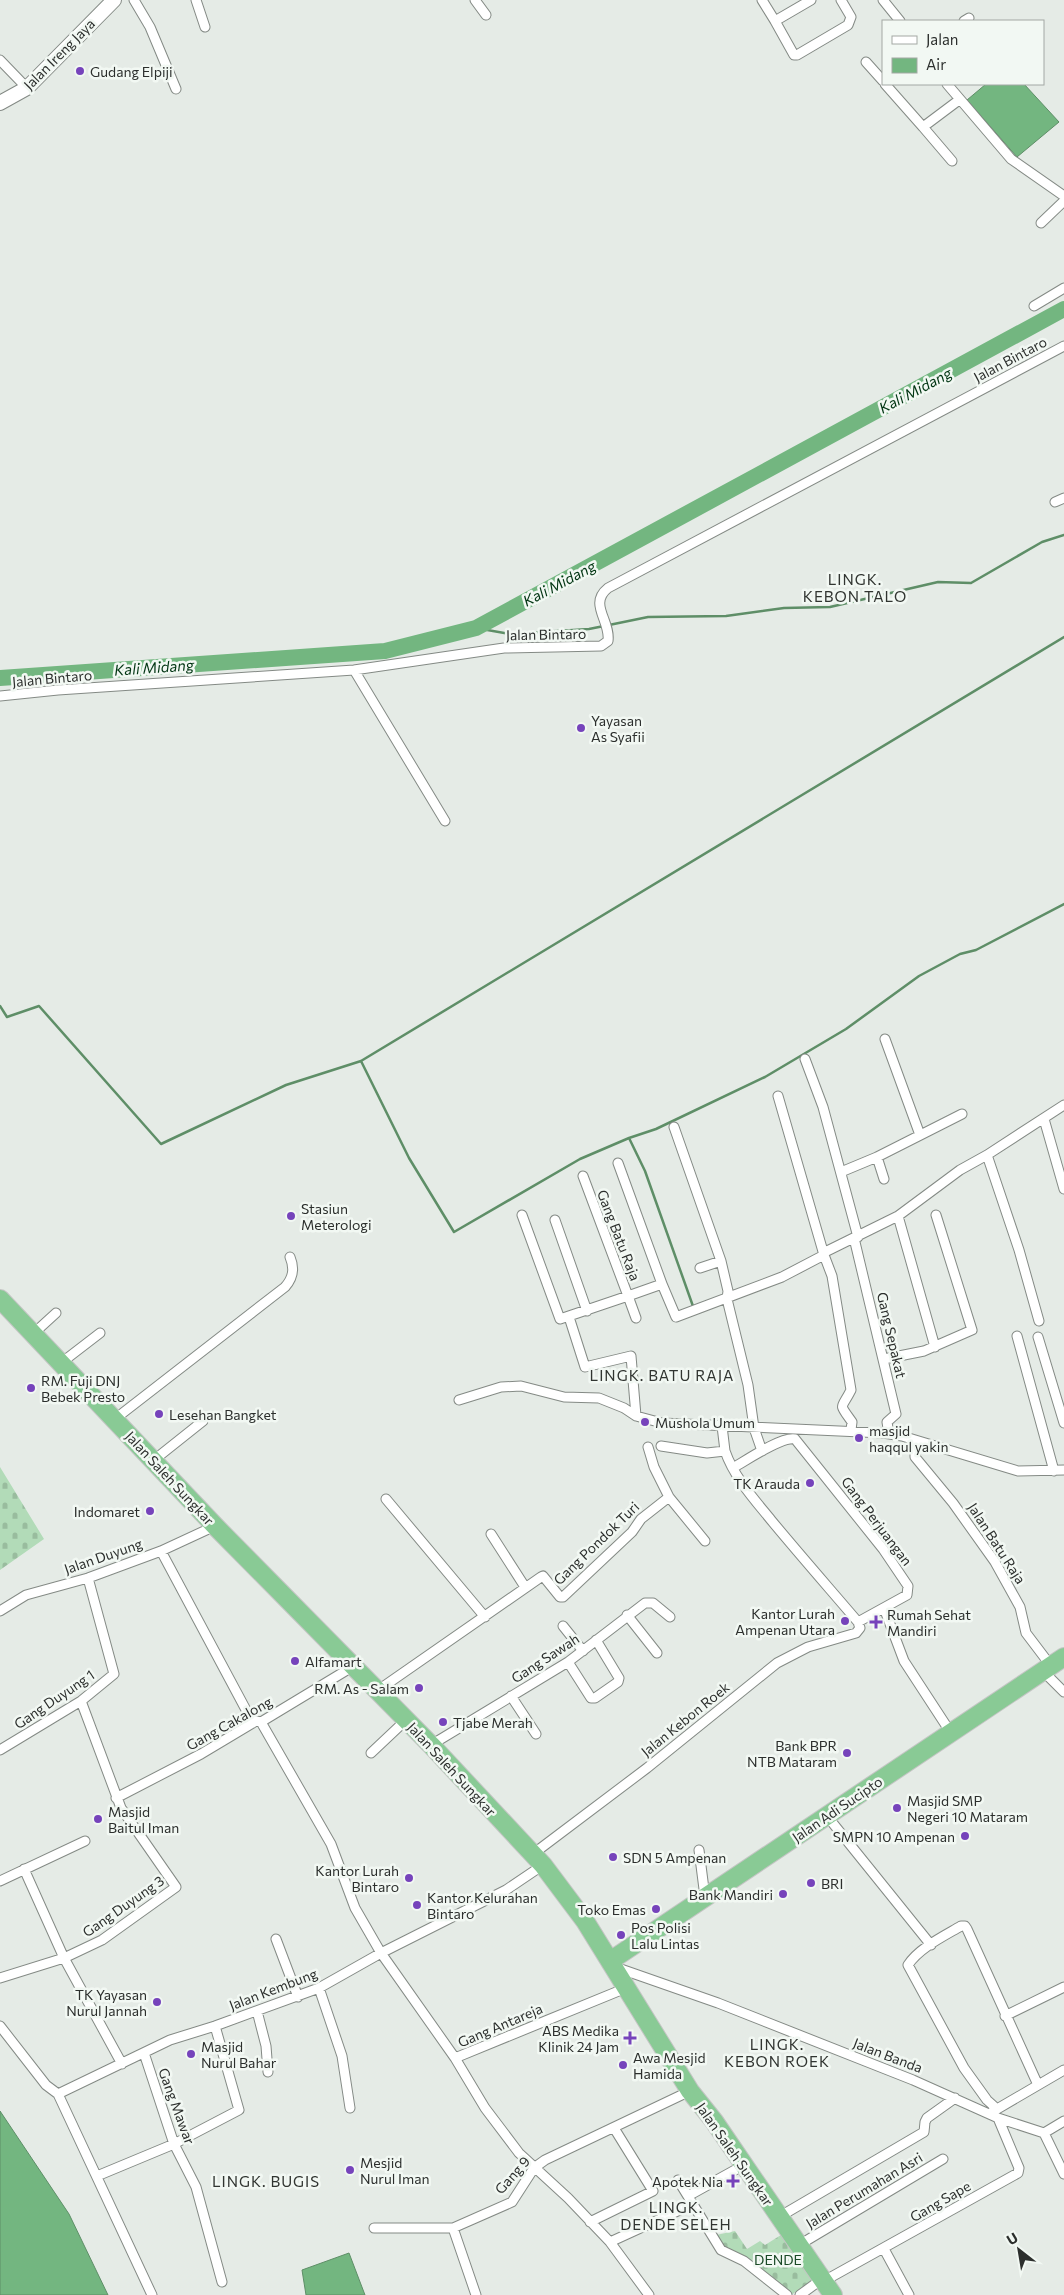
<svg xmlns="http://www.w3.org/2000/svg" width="1064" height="2295" viewBox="0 0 1064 2295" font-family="Commissioner,sans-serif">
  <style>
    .cemetery { fill: url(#cemetery-stones) }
    .water { fill: #73b680; stroke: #5e8e67 }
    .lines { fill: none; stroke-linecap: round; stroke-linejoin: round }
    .stream { stroke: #5e8e67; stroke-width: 2.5 }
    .river { stroke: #73b680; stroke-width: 16 }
    .street-casing { stroke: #848a85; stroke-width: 11 }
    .secondary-casing { stroke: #848a85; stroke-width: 16 }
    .highway-casing { stroke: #c4c5c4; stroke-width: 20 }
    .street { stroke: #fff; stroke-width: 9 }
    .secondary { stroke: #fff; stroke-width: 14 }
    .highway { stroke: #89ca95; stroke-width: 18 }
    .poi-dot { fill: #7643bb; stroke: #f2f8f3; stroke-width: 2 }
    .labels { text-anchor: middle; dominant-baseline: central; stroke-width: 5; stroke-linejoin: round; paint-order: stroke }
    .street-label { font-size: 14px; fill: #2c2f2d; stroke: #f2f8f3 }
    .poi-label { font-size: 14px; fill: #2c2f2d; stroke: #f2f8f3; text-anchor: start }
    .park-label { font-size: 14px; fill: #1a4a26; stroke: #f2f8f3 }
    .water-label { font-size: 15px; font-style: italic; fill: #003512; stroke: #f2f8f3 }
    .neighbourhood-label { font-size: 15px; letter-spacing: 1px; fill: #313531; stroke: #f2f8f3 }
  </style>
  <defs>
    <pattern id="cemetery-stones" width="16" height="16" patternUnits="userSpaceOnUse" patternTransform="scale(1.25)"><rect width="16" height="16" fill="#b2dbb8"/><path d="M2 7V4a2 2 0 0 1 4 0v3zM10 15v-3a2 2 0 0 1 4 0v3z" fill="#99bc9e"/></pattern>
  </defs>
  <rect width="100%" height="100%" fill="#e5ebe6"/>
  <path class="cemetery" d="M0,1467L44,1539L0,1570Z
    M735,2231L747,2249L760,2241L765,2245L781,2235L814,2279L791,2295L774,2278L745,2258L723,2247L716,2235Z"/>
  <path class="water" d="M986,84H1024L1059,122L1017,157L967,100Z
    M0,2111L69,2214L108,2295H0Z
    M349,2253L365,2295H306L302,2270Z"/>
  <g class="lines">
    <path class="stream" d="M609,625L648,617L726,616L784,608L830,607L938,582L971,583L1042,542L1064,535
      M476,628L510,634L589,629L604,626
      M0,1006L7,1017L39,1006L161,1144L286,1085L361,1061L1064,637
      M361,1061L409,1158L454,1232L580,1159L629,1138L645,1171L694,1309
      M629,1138L656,1129L765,1077L846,1029L919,976L960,954L976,950L1064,904"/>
    <path class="river" d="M0,678L385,651L476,628L1064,309"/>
    <defs>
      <path id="street" d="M134,0L150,27L176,89
        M196,0L205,27
        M475,0L486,15
        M762,0L775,21
        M811,0L775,21L794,55H797L848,25L851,17L841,0
        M883,0L900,21
        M964,21L969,18
        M0,60L27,88
        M866,62L883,81
        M885,84L923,127
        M947,84L1011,159L1064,196
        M952,161L923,127L959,100
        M1041,223L1064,201
        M1034,306L1064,288
        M1055,502L1064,498
        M354,670L445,821
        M0,696L58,690L354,670L504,648L601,646L608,641C611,621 588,604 608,588L1064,346
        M885,1039L920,1135
        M805,1059L823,1107L858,1237
        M778,1096L824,1255L832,1276L851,1390C841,1410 838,1402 852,1422L851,1430
        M1044,1119L1064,1189
        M674,1127L721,1261L728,1291L727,1299L748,1385L754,1428L762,1451
        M877,1157L884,1179
        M618,1163L662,1284
        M841,1172L877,1157L962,1114
        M583,1176L628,1296L662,1284L676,1317L782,1277L824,1255
        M522,1215L560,1319L628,1296L636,1318
        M898,1216L935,1347
        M555,1220L587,1311
        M854,1238L896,1414L887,1422L889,1434
        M823,1253L898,1216L960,1170L987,1155
        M700,1268L721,1261
        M569,1317L585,1367L631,1356L636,1416
        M1039,1321L1019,1250L987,1155L1064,1105
        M33,1334L56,1313
        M1017,1336L1054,1471
        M1038,1337L1064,1423
        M884,1359L924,1351L972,1330L936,1215
        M61,1363L100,1333
        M459,1400L501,1387L521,1386L564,1397L599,1398L624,1408L636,1416L662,1423L883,1433L902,1436L1018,1471L1064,1470
        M115,1419L285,1287C293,1278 295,1269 290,1257
        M722,1426L725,1451
        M919,1442L915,1448V1457L953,1503L995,1562L1020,1607L1026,1633L1051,1666
        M661,1446L707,1453L725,1451C734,1477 754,1499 771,1520C800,1555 829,1588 858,1622L907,1595L908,1586L883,1549L795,1439C782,1436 745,1461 733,1468
        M648,1447L654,1467L669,1497
        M154,1460L203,1421
        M386,1499L485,1617
        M491,1534L525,1587
        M161,1551L253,1723
        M884,1608L904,1661L951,1733
        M0,1611L26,1595L88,1578L161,1551L215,1526
        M627,1615L657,1653
        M563,1626L583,1651
        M568,1662L591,1698H595L618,1682L619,1678L596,1640
        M1043,1671L1064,1692
        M377,1691L541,1577L543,1576L560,1597H563L632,1532L641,1519L669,1497L705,1541
        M511,1696L536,1734
        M261,1722L331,1844L355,1908L381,1953L455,2058L485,2108L519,2153L568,2198L610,2242L649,2295
        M431,1745L568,1662L645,1603H653L670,1617
        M0,1750L81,1701L114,1674L88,1578
        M371,1753L406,1720
        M116,1798L201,1754L256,1721L261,1722L352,1667
        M827,1816L931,1945
        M699,1850L705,1897
        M533,1854L647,1768L777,1663L808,1647L856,1633L860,1628L858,1622
        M24,1869L64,1958L122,2064
        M0,1881L85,1841
        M276,1939L298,1997
        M615,1967L718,2003L913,2080L998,2118L1044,2133L1064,2121
        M0,1978L64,1958L102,1940L176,1887L121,1808L81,1701
        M319,1988L342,2056L350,2108
        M257,2011L266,2046L268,2072
        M1005,2016L1064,1987
        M0,2026L46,2085L58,2094L152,2295
        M144,2053L174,2144L196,2187L222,2282
        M455,2058L626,1988
        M58,2094L170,2040L215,2026L319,1988L381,1953L506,1890L543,1865
        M997,2109L987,2100L964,2068L908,1965C919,1948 944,1936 961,1926H965L967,1929L1038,2085
        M992,2112L1064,2070
        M1044,2133L1064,2174
        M97,2176L174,2144L239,2110L215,2026
        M678,2180L721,2250L744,2261L787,2295
        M688,2196L744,2165
        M779,2217L924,2132L925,2122L927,2118L955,2098
        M590,2222L653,2191L614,2128
        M374,2228H453L512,2202L534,2168L545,2160L690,2091
        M453,2228L476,2295
        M610,2242L693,2204
        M799,2245L943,2159
        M884,2249L909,2295
        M824,2281L1018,2173L1019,2168L998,2118
        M800,2295L822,2279"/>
      <path id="secondary" d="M0,103L27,88L114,0"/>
      <path id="highway" d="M0,1299L215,1526L431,1745L543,1865L585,1921L690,2091L714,2121L833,2295
        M610,1961L1064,1657"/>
    </defs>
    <use href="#street" class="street-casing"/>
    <use href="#secondary" class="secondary-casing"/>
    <use href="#highway" class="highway-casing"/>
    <use href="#street" class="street"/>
    <use href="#secondary" class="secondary"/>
    <use href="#highway" class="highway"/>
  </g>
  <g class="poi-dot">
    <circle cx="80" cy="71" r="5"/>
    <circle cx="581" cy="728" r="5"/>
    <circle cx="291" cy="1216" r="5"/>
    <circle cx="31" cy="1388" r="5"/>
    <circle cx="159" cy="1414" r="5"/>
    <circle cx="645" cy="1422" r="5"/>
    <circle cx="859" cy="1438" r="5"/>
    <circle cx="810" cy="1483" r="5"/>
    <circle cx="150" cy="1511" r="5"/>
    <circle cx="845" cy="1621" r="5"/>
    <path d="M873.5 1614.5h5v5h5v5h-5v5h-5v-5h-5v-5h5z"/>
    <circle cx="295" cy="1661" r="5"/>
    <circle cx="419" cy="1688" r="5"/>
    <circle cx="443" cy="1722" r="5"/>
    <circle cx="847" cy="1753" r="5"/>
    <circle cx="897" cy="1808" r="5"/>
    <circle cx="98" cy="1819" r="5"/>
    <circle cx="965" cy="1836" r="5"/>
    <circle cx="613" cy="1857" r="5"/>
    <circle cx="409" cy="1878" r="5"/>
    <circle cx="811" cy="1883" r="5"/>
    <circle cx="783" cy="1894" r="5"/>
    <circle cx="417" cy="1905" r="5"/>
    <circle cx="656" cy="1909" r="5"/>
    <circle cx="621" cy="1935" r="5"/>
    <circle cx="157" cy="2002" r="5"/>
    <path d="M627.5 2030.5h5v5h5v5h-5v5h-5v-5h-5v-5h5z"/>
    <circle cx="191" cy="2054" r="5"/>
    <circle cx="623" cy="2065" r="5"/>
    <circle cx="350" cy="2170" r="5"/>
    <path d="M730.5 2173.5h5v5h5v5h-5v5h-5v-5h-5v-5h5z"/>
  </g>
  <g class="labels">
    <g class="street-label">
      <text transform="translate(59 54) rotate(-45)">Jalan Ireng Jaya</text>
      <text transform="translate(1010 359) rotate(-28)">Jalan Bintaro</text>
      <text transform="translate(546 634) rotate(-1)">Jalan Bintaro</text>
      <text transform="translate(52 678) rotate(-5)">Jalan Bintaro</text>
      <text transform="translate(619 1235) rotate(69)">Gang Batu Raja</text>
      <text transform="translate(892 1335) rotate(77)">Gang Sepakat</text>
      <text transform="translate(170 1478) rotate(47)">Jalan Saleh Sungkar</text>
      <text transform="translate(877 1521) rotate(53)">Gang Perjuangan</text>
      <text transform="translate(596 1543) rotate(-44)">Gang Pondok Turi</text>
      <text transform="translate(997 1543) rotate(57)">Jalan Batu Raja</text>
      <text transform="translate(103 1556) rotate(-19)">Jalan Duyung</text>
      <text transform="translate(545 1658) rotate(-33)">Gang Sawah</text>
      <text transform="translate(54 1699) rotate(-34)">Gang Duyung 1</text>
      <text transform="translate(685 1719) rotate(-39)">Jalan Kebon Roek</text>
      <text transform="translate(229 1723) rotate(-29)">Gang Cakalong</text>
      <text transform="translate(452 1769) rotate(47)">Jalan Saleh Sungkar</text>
      <text transform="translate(837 1809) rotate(-34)">Jalan Adi Sucipto</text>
      <text transform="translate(123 1906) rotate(-35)">Gang Duyung 3</text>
      <text transform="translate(273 1989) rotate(-21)">Jalan Kembung</text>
      <text transform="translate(500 2025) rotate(-23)">Gang Antareja</text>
      <text transform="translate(888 2055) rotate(21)">Jalan Banda</text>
      <text transform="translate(177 2106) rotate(70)">Gang Mawar</text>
      <text transform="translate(735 2154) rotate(55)">Jalan Saleh Sungkar</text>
      <text transform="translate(512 2175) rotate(-49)">Gang 9</text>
      <text transform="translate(864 2190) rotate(-31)">Jalan Perumahan Asri</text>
      <text transform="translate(940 2201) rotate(-30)">Gang Sape</text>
    </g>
    <g class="poi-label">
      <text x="90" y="71">Gudang Elpiji</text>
      <text x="591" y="720">Yayasan<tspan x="591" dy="16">As Syafii</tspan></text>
      <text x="301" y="1208">Stasiun<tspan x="301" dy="16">Meterologi</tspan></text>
      <text x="41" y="1380">RM. Fuji DNJ<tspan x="41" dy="16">Bebek Presto</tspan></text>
      <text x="169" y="1414">Lesehan Bangket</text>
      <text x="655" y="1422">Mushola Umum</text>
      <text x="869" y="1430">masjid<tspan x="869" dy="16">haqqul yakin</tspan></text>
      <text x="800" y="1483" text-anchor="end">TK Arauda</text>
      <text x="140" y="1511" text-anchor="end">Indomaret</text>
      <text x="835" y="1613" text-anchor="end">Kantor Lurah<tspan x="835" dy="16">Ampenan Utara</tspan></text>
      <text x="887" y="1614">Rumah Sehat<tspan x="887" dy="16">Mandiri</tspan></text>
      <text x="305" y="1661">Alfamart</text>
      <text x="409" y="1688" text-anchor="end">RM. As - Salam</text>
      <text x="453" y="1722">Tjabe Merah</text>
      <text x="837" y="1745" text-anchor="end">Bank BPR<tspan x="837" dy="16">NTB Mataram</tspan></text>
      <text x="907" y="1800">Masjid SMP<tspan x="907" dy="16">Negeri 10 Mataram</tspan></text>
      <text x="108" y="1811">Masjid<tspan x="108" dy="16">Baitul Iman</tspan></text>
      <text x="955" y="1836" text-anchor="end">SMPN 10 Ampenan</text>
      <text x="623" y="1857">SDN 5 Ampenan</text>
      <text x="399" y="1870" text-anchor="end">Kantor Lurah<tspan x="399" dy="16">Bintaro</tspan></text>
      <text x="821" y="1883">BRI</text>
      <text x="773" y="1894" text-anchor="end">Bank Mandiri</text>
      <text x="427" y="1897">Kantor Kelurahan<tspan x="427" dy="16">Bintaro</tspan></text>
      <text x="646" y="1909" text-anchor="end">Toko Emas</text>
      <text x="631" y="1927">Pos Polisi<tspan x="631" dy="16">Lalu Lintas</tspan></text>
      <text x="147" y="1994" text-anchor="end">TK Yayasan<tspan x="147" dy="16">Nurul Jannah</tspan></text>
      <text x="619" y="2030" text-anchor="end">ABS Medika<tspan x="619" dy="16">Klinik 24 Jam</tspan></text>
      <text x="201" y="2046">Masjid<tspan x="201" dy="16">Nurul Bahar</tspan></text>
      <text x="633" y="2057">Awa Mesjid<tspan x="633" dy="16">Hamida</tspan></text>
      <text x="360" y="2162">Mesjid<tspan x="360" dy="16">Nurul Iman</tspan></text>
      <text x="723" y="2181" text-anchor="end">Apotek Nia</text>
    </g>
    <g class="park-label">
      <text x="778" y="2259">DENDE</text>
    </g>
    <g class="water-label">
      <text transform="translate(915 390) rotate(-28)">Kali Midang</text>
      <text transform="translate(559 583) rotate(-28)">Kali Midang</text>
      <text transform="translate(154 667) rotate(-4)">Kali Midang</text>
    </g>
    <g class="neighbourhood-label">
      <text x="855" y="579">LINGK.<tspan x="855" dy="17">KEBON TALO</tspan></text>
      <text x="662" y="1375">LINGK. BATU RAJA</text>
      <text x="777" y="2044">LINGK.<tspan x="777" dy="17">KEBON ROEK</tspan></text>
      <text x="266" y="2181">LINGK. BUGIS</text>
      <text x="676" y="2207">LINGK.<tspan x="676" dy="17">DENDE SELEH</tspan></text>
    </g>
  </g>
  <rect x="882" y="20" width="162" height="65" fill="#f2f8f3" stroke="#a3a8a4"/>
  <rect x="892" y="36" width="25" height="8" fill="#ffffff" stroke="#a3a8a4"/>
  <text x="926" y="45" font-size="15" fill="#2c2f2d">Jalan</text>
  <rect x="892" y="58" width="25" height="15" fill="#73b680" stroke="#a3a8a4"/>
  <text x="926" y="70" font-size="15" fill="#2c2f2d">Air</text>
  <g transform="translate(1019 2250) rotate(329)" stroke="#f2f8f3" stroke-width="4" paint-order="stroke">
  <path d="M0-4L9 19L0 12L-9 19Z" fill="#2c2f2d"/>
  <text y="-8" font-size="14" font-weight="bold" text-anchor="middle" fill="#2c2f2d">U</text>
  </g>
</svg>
